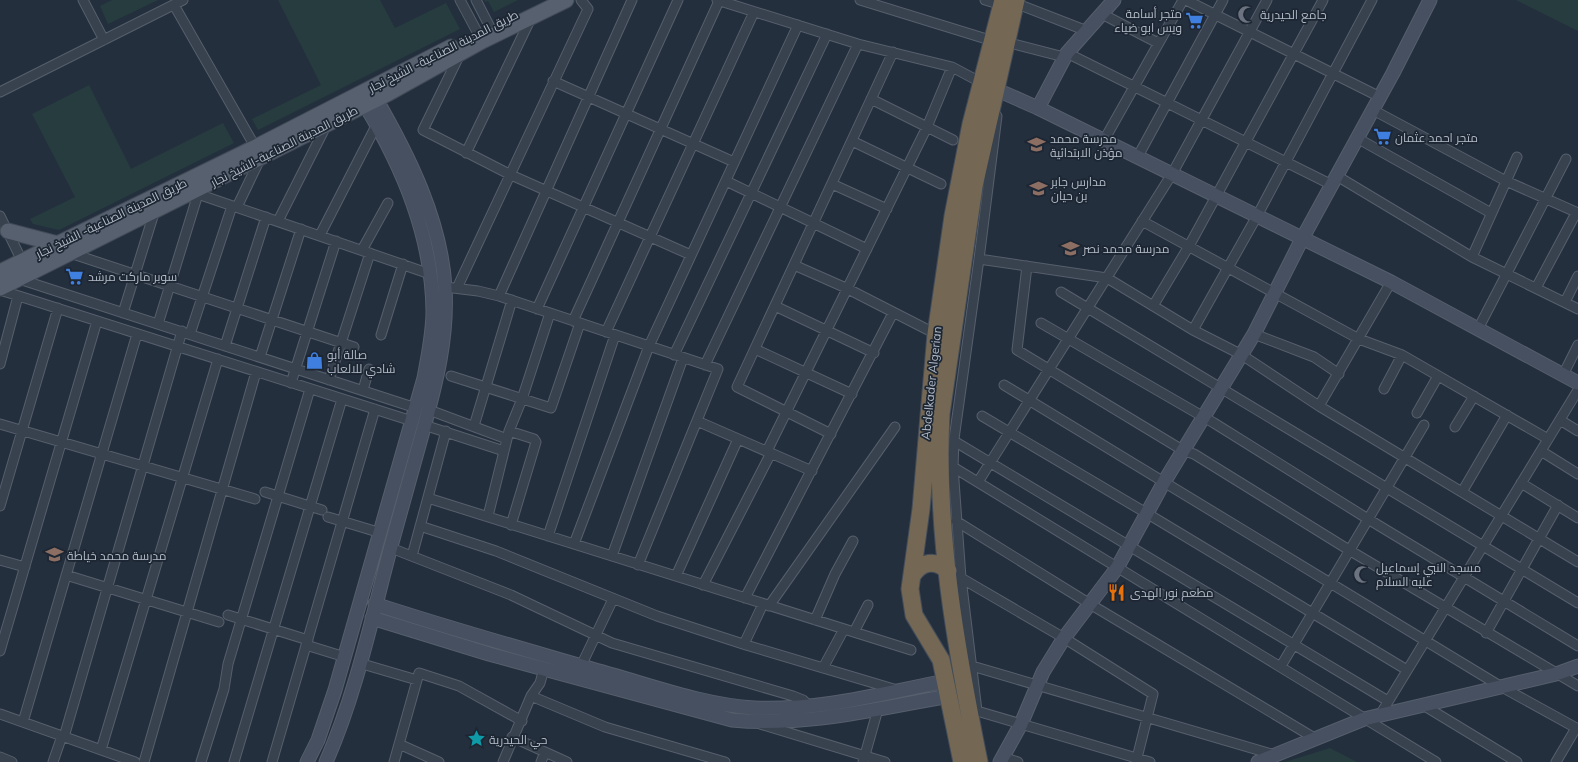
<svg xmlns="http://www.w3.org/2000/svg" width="1578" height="762" viewBox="0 0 1578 762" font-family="Mulish,Cairo,sans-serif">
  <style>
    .green { fill: #263c3f }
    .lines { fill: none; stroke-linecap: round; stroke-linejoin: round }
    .street-casing { stroke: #565f6c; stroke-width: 11 }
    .secondary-casing { stroke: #565f6c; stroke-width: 15 }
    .primary-casing { stroke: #414a57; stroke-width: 17 }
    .highway-casing { stroke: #434c59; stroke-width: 19 }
    .street { stroke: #38414e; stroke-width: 9 }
    .secondary { stroke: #465061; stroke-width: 13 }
    .primary { stroke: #56606e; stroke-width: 15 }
    .highway { stroke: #746855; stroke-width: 17 }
    .labels { text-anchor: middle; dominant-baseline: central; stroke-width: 3.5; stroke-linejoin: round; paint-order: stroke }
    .poi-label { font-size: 12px; fill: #b4bcc9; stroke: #1d2633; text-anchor: start }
    .street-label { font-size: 12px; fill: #b4bcc9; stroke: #1d2633 }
  </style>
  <rect width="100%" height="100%" fill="#242f3e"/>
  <path class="green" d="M112,0H158L108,24L100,6Z
    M278,0H380L395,28L446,3L460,29L258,130L252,119L321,85Z
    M484,0H518L494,12L488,1L485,2Z
    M1516,0H1578V31Z
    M89,85L131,169L223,123L234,143L59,230L33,224L30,219L75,197L32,114Z
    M1330,748L1357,762H1285Z"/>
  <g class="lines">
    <defs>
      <path id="street" d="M83,0L104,40
        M460,0L482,41
        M476,0L494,35
        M717,0L858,44L952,67L982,83
        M860,0L993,41
        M985,0L1002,5
        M1186,0L1380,97
        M1015,3L1087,31
        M174,5L261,157L237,207
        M1102,14L1158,43
        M1006,42L1064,57
        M1067,53L1332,185
        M460,54L423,130L511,175L691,255
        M553,81L734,162
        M0,92L183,0
        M871,99L953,140
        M1373,110L1506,181L1578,213
        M997,116L979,259L1107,278L1193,330L1242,355L1319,406L1578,562
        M1357,138L1491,213
        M852,141L941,184
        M1103,142L1183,0
        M466,153L531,18
        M1137,158L1223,0
        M1337,176L1472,257L1578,309
        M726,181L867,249
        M832,184L887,209
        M192,192L430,274
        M0,216L24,265
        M278,221L327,124
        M1142,221L1359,339L1402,355L1548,439
        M320,235L377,124
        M362,250L388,203
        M70,253L354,347
        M1472,257L1517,157
        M979,259L954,439L953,467L1436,762
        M794,265L846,288L936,334
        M1027,266L1017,350L1184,451L1194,454L1349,550L1578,686
        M19,279L416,408
        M445,287L478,291L499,296L718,369L638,565
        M457,288L588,9L581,0
        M1536,288L1576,213
        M0,290L412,421
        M1061,292L1578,603
        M499,296L632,0
        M1565,302L1578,276
        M775,306L874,353
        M1153,306L1189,246L1323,0
        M537,309L678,0
        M123,313L155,210
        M573,321L719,1
        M1041,323L1214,423L1368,519L1578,646
        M158,324L198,194
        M1478,329L1566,159
        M1193,330L1257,216L1372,0
        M606,332L754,12
        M190,334L232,206
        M1254,334L1314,357L1339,374
        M381,335L403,264
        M225,346L266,217
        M755,349L852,394
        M674,355L827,34
        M260,357L301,229
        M0,364L18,296
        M705,365L858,44
        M1563,375L1578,345
        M451,376L551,408L580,323
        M329,380L370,253
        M291,383L336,241
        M1004,385L1500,686L1578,729
        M1384,389L1402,355
        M363,390L369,369
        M1319,406L1391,282
        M429,410L507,439
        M1417,413L1438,376
        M982,416L1153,517L1407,670
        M1560,420L1578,431
        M697,421L812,471
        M0,424L255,499
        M424,425L504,451
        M474,426L512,300
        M1455,427L1474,396
        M509,431L534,439L536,442L511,525
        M831,434L737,387L893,52
        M954,441L1388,701
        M767,451L927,127L952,67
        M1541,451L1578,474
        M953,467L961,578L977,711L1150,762
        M978,482L1172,174L1267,0
        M1521,483L1578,518
        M265,492L322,510
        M1462,492L1507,415
        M428,498L911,650
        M0,506L58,308
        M488,516L509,431L522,399L550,313
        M328,517L381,533
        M956,521L1090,604L1316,739
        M420,526L496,551L657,616L746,645L897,690
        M548,536L615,335
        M574,544L649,346L798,25
        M391,548L511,595L612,643L793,696L803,700L809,706
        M412,556L446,431
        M612,556L683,358
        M0,560L25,567
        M66,575L219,622
        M676,576L738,439
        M961,578L1064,638L1153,694L1136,762
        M703,585L771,453
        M745,598L893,313
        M769,606L895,427
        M228,615L308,640
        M815,620L835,574L853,541
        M854,632L868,605
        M1486,633L1558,505
        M744,644L763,604
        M306,645L345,657
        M0,651L97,321
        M359,663L417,680
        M581,666L613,599
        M972,666L1275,755
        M1281,666L1424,425
        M823,668L844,629
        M531,696L605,727L725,762
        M1423,705L1517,762
        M0,714L135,762
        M1380,715L1578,390
        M23,722L137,334
        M760,724L885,762
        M64,737L182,331
        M512,737L567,762
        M399,744L439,762
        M101,750L218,359
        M0,757L12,762
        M1002,757L1018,762
        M53,762L62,736
        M144,762L256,372
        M201,762L224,689L228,664L310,389
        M234,762L342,399
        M272,762L375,409
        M394,762L419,673L459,686L522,721
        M503,762L531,696L540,683L544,669
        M541,762L545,752
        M863,762L878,709
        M1556,762L1576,728"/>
      <path id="secondary" d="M995,89L1038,108L1391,282L1578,383
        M1038,108L1067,53L1114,0
        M375,604C454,630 534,652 613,675C659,688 706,705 754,708C819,711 883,693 946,681
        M372,618L489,654L732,720C805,727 877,709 949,696
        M307,762L318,740L335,690L424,378C428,356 433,334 433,311C432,236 403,168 365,105
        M326,762C357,692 373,612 393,539C403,503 413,467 423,431C436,383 448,338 445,287C441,221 409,156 376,99
        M1000,762L1021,724L1043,672L1064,638L1117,568L1164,482L1254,334L1302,239L1393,73L1430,0
        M1258,762L1364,719L1556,674L1578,666"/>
      <path id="primary" d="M8,231L58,244
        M0,272L256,147L451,47
        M0,288L387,94L482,41L566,0"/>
      <path id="highway" d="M912,576C921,561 936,559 948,571
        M962,762L941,660L914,615L910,589L921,509L936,334L953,216L971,124L1003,0
        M979,762C956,648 935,531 941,414L974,186L1016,0"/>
    </defs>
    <use href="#street" class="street-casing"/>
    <use href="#secondary" class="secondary-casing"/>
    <use href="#primary" class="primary-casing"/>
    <use href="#highway" class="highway-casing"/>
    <use href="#street" class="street"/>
    <use href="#secondary" class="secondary"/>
    <use href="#primary" class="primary"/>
    <use href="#highway" class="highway"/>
  </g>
  <defs>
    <symbol id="mosque-bare" viewBox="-9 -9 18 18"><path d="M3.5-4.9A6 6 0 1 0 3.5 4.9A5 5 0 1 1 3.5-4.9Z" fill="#6b7280" stroke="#1d2633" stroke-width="2.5" paint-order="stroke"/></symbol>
    <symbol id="supermarket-bare" viewBox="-9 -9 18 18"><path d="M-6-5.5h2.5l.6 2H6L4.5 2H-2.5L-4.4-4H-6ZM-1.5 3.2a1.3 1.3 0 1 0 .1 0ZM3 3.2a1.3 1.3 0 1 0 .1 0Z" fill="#3f7fe0" stroke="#1d2633" stroke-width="2.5" paint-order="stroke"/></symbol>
    <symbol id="school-bare" viewBox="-9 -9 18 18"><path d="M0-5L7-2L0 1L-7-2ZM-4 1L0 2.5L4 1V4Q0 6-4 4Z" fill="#8d6e63" stroke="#1d2633" stroke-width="2.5" paint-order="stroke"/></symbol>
    <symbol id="shop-bare" viewBox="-9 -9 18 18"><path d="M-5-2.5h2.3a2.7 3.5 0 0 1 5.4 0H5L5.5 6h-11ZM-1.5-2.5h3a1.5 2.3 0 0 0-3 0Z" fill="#3f7fe0" stroke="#1d2633" stroke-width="2.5" paint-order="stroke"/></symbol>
    <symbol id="restaurant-bare" viewBox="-9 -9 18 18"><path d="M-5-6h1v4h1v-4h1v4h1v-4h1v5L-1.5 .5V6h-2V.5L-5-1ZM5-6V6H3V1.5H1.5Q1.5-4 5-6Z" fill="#e8710a" stroke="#1d2633" stroke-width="2.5" paint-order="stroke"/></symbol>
    <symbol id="sight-bare" viewBox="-9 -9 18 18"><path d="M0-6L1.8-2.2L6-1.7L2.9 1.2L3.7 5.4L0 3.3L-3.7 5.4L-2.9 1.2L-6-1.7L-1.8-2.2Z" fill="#0f9aa8" stroke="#1d2633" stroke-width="2.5" paint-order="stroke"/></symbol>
  </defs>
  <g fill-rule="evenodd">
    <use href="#mosque-bare" x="1234" y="2" width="25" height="25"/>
    <use href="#supermarket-bare" x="1182" y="8" width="25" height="25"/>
    <use href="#supermarket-bare" x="1370" y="124" width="25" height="25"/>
    <use href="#school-bare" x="1024" y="132" width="25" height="25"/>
    <use href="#school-bare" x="1026" y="176" width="25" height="25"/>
    <use href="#school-bare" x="1058" y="236" width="25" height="25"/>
    <use href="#supermarket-bare" x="62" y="264" width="25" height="25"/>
    <use href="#shop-bare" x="302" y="348" width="25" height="25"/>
    <use href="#school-bare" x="42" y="542" width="25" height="25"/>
    <use href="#mosque-bare" x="1350" y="562" width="25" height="25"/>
    <use href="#restaurant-bare" x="1104" y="580" width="25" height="25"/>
    <use href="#sight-bare" x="464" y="726" width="25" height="25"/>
  </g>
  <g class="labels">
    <g class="poi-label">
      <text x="1182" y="13" text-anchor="end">متجر أسامة<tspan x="1182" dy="14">ويس ابو ضياء</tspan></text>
      <text x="1260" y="14">جامع الحيدرية</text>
      <text x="1395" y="137">متجر احمد عثمان</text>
      <text x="1050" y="138">مدرسة محمد<tspan x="1050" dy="14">مؤذن الابتدائية</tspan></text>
      <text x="1051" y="181">مدارس جابر<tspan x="1051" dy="14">بن حيان</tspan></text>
      <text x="1083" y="248">مدرسة محمد نصر</text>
      <text x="88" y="276">سوبر ماركت مرشد</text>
      <text x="327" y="354">صالة أبو<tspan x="327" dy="14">شادي للالعاب</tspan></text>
      <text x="67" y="555">مدرسة محمد خياطة</text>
      <text x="1376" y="567">مسجد النبي إسماعيل<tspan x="1376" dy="14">عليه السلام</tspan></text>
      <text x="1130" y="592">مطعم نور الهدى</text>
      <text x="489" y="739">حي الحيدرية</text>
    </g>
    <g class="street-label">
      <text transform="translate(443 51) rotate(-27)">طريق المدينة الصناعية- الشيخ نجار</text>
      <text transform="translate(284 146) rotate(-27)">طريق المدينة الصناعية-الشيخ نجار</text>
      <text transform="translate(111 218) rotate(-26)">طريق المدينة الصناعية- الشيخ نجار</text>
      <text transform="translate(931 383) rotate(-84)">Abdelkader Algerian</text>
    </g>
  </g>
</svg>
